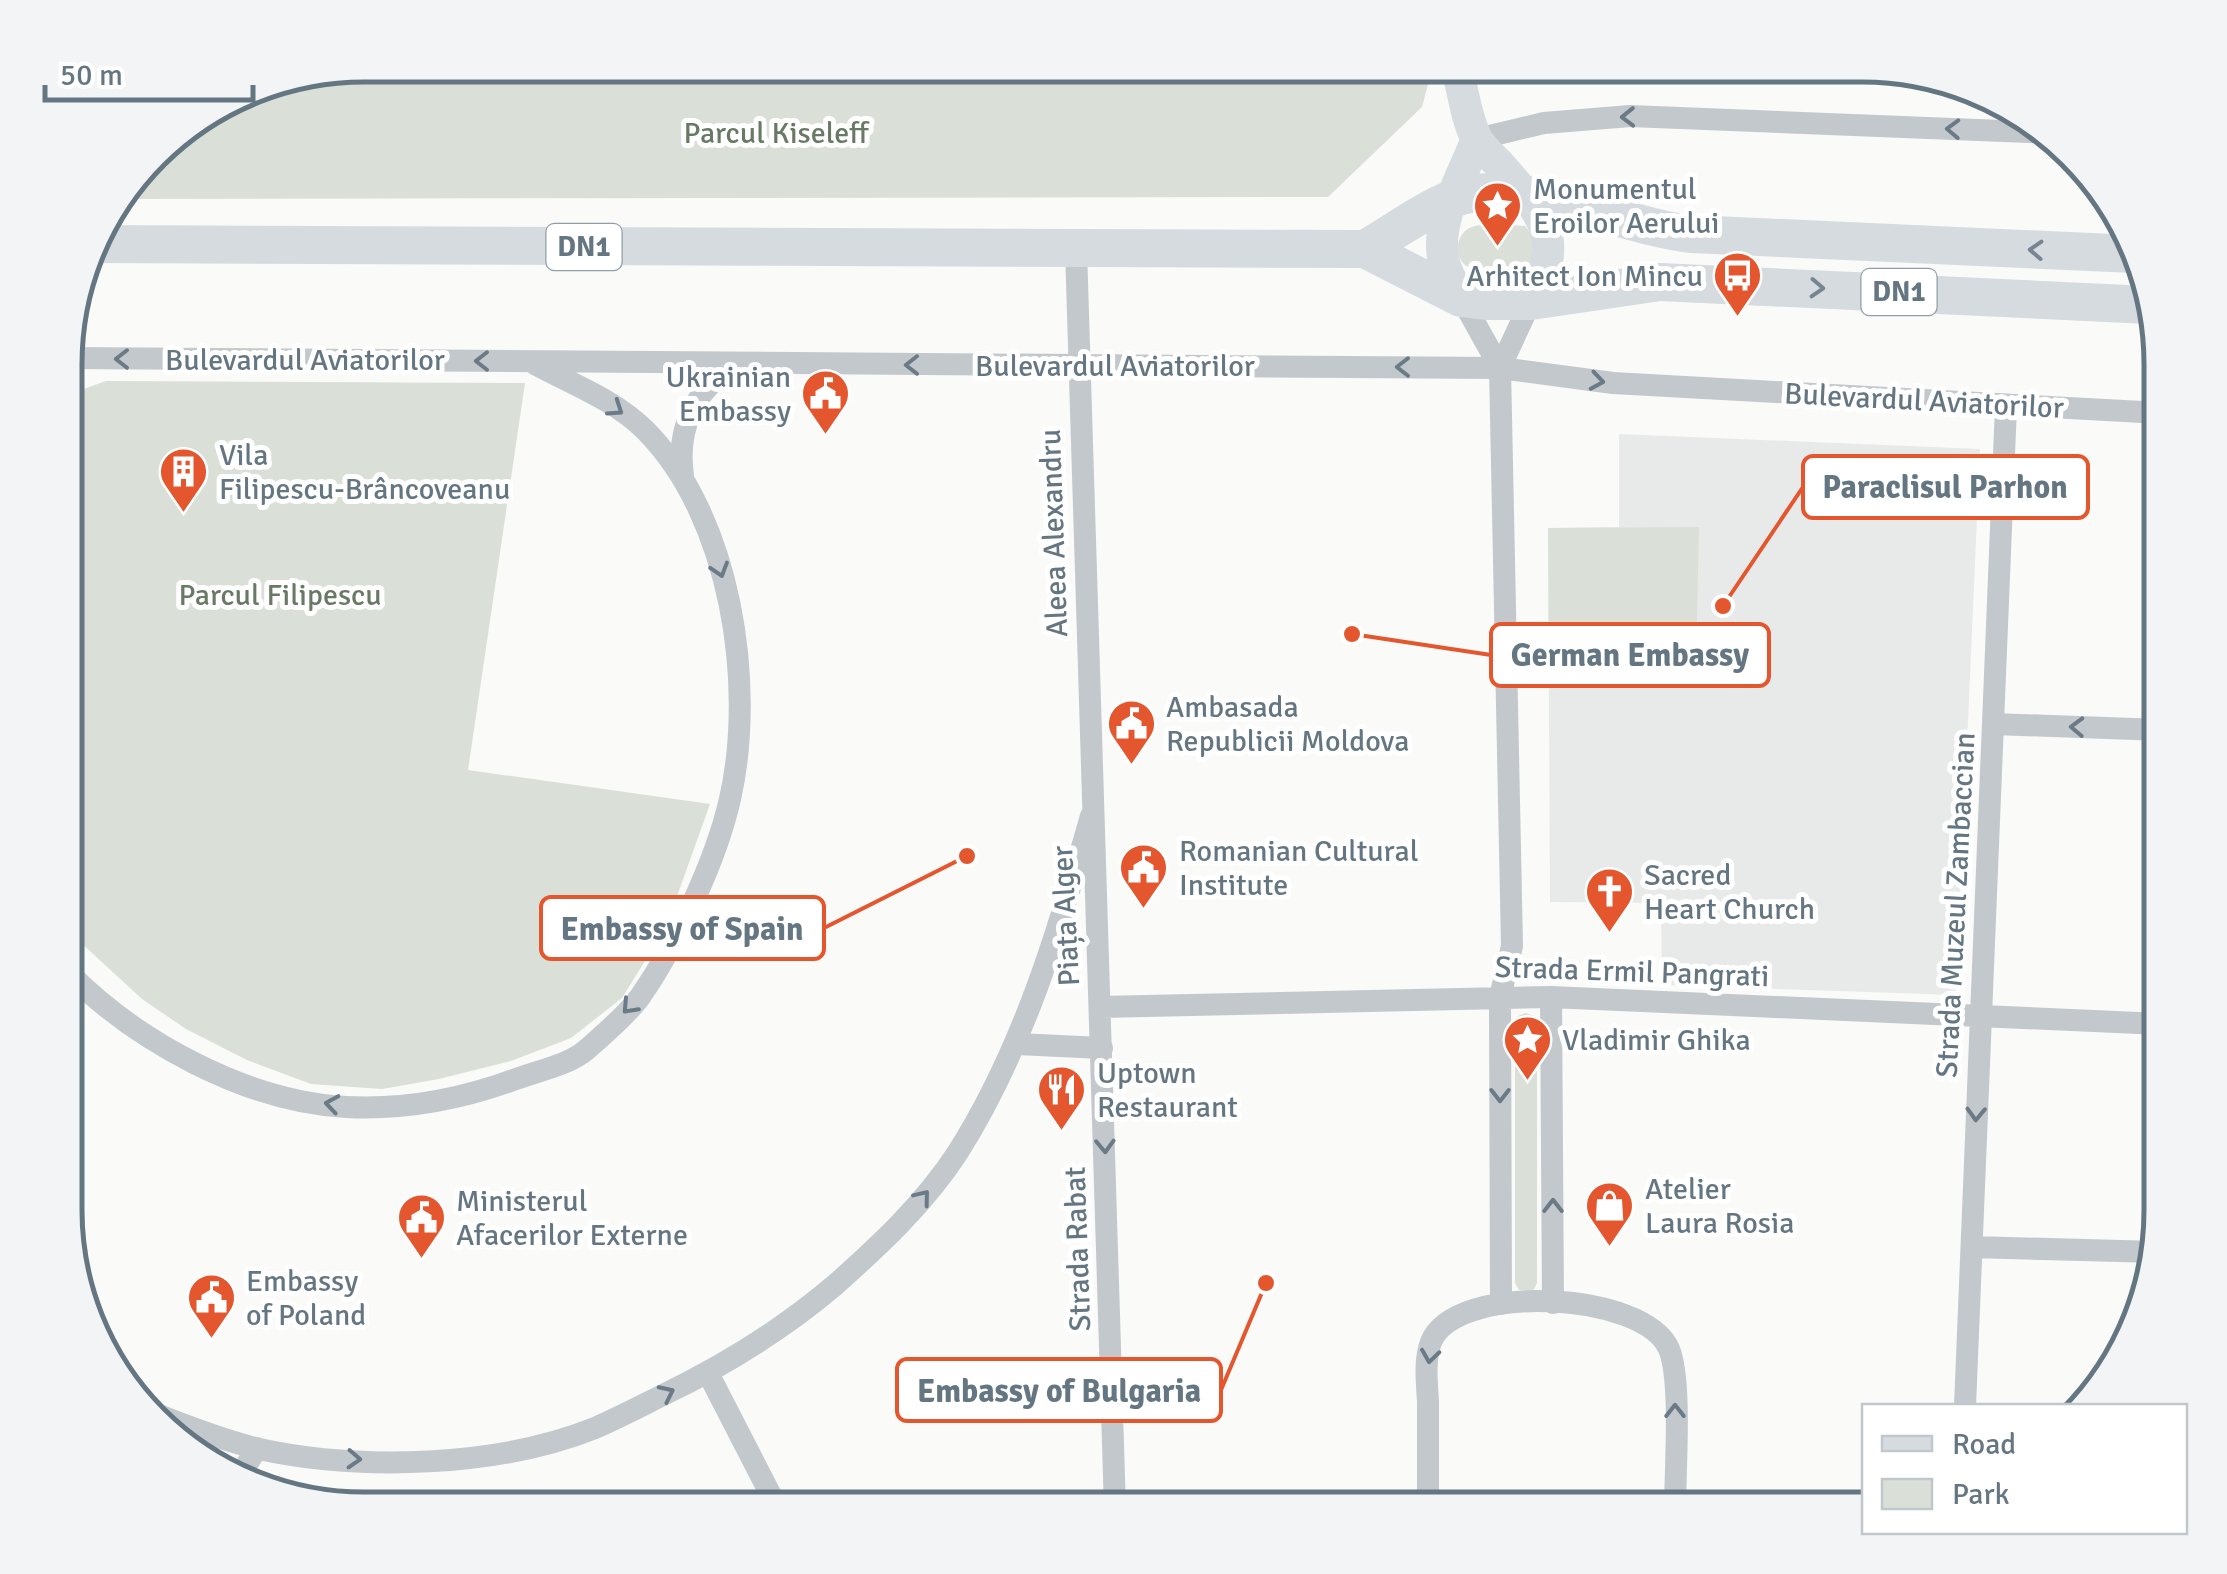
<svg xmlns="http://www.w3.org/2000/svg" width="2227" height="1574" viewBox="0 0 2227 1574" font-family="Signika,sans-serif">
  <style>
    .built { fill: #e8e9e9 }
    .green { fill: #dadfd7 }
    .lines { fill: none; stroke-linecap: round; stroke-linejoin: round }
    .street { stroke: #c3c8cc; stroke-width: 22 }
    .secondary { stroke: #d6dbdf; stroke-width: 32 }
    .primary { stroke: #d6dbdf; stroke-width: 38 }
    .oneway { stroke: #6a7a87 }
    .oneway2 { stroke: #768591 }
    .labels { text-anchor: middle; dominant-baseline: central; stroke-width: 10; stroke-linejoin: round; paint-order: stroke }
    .shield { fill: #fff; stroke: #939fa8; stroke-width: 2.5 }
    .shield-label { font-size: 28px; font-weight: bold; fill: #657683 }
    .park-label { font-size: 30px; fill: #687a64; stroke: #fff }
    .poi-label { font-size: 30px; fill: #657683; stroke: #fff; text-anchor: start }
    .street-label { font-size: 30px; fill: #657683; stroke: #fff }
    .rim { fill: none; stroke: #657683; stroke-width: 5 }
    .leader { fill: none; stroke: #e4572e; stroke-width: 4 }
    .callout-dot { fill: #e4572e; stroke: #fff; stroke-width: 4 }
    .callout { fill: #fff; stroke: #e4572e; stroke-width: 4 }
    .callout-label { font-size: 32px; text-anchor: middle; font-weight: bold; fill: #657683 }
  </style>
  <rect width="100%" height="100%" fill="#fafaf8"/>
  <path class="built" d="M1619,434L1980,449L1956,995L1662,985L1661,903L1550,902L1548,528L1619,527Z"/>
  <path class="green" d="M364,65H1427L1430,77L1422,107L1328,197L121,199L167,140L250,88Z
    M1497,224L1525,226L1533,236L1532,261L1525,269C1508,271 1483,276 1468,267C1452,258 1456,232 1472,227C1479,224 1489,225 1497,224Z
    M106,381L525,383L468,770L710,804L666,927L622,998L571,1038L511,1061L439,1079L382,1089L311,1084L247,1060L186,1029L142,999L67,930V395Z
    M1699,527L1696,661H1549L1548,528Z
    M1526,1013L1534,1016L1537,1023V1283L1533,1291L1519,1290L1515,1283V1023L1518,1016Z"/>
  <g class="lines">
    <path class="street" d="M1477,139L1544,123L1630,116L2050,133
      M1076,249L1115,1509
      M1461,298L1500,368
      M67,358L1500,368L1613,383L2161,413
      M683,476C676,426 695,391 735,364
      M1994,724L2161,730
      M67,971C135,1041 247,1102 346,1107C404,1110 462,1099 516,1079C537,1071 569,1065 586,1050C603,1035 626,1016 640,997C676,945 716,861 730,799C756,684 731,516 645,430C615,400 572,384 535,364
      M1551,997L1553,1303
      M1100,1007L1551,997L2161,1024
      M1017,1044L1102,1048
      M1972,1247L2157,1252
      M1501,1304L1500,997L1512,946L1500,368L1531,301
      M708,1373L778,1509
      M1965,1406L2006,406
      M151,1412C186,1426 222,1440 259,1449C361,1471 498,1467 595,1428C618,1418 641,1406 663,1395C725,1365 782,1330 835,1285C880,1245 925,1203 958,1152C1023,1049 1058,932 1091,816
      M239,1477L257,1448
      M1428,1509C1428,1473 1428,1438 1428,1402C1427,1383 1424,1360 1431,1342C1455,1282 1644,1291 1669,1349C1682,1380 1675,1472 1675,1509"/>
    <path class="secondary" d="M1456,65C1463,88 1466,121 1478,141C1483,149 1492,157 1499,164C1542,213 1567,238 1531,301
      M1461,298C1455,287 1447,275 1444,262C1434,223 1463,175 1477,139"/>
    <path class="primary" d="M92,244L1365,249L1461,298L1486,301H1531L1660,282L2149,305
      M1365,249C1393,233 1422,211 1452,199C1519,173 1621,227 1692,234L2134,254"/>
  </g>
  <defs><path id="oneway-chevron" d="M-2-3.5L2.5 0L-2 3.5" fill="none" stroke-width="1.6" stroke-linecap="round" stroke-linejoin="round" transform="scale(2.5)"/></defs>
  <g class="oneway">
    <use href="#oneway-chevron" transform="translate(1628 117) rotate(179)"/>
    <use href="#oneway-chevron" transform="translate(1953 129) rotate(-178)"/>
    <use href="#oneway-chevron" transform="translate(122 359) rotate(-180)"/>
    <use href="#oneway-chevron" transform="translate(482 361) rotate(-180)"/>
    <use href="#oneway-chevron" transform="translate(912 365) rotate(-180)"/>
    <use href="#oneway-chevron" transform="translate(1403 367) rotate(-180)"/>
    <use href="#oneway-chevron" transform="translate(1597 381) rotate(9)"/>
    <use href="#oneway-chevron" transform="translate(616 409) rotate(34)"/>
    <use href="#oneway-chevron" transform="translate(720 570) rotate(73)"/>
    <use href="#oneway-chevron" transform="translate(2077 727) rotate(-178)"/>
    <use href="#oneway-chevron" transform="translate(629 1007) rotate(133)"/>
    <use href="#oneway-chevron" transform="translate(1500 1095) rotate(90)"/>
    <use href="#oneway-chevron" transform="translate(332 1104) rotate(-171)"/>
    <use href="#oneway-chevron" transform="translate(1976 1114) rotate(92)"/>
    <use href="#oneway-chevron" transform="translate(1105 1146) rotate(88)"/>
    <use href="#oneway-chevron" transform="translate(923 1197) rotate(-51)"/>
    <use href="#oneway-chevron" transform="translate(1553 1206) rotate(-90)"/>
    <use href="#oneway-chevron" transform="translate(1430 1356) rotate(98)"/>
    <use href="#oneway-chevron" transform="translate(667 1393) rotate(-26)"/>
    <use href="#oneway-chevron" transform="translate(1675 1411) rotate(-90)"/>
    <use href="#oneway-chevron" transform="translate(354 1459) rotate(3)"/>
  </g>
  <g class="oneway2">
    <use href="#oneway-chevron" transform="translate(2036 250) rotate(-177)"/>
    <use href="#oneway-chevron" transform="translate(1817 288) rotate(3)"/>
  </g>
  <defs>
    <symbol id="sight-pin" viewBox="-11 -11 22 30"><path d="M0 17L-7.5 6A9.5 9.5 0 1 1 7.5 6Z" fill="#e4572e" stroke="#fff"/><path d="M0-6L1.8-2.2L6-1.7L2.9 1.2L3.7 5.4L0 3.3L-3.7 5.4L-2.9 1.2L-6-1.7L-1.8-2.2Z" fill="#fff"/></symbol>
    <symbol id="bus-pin" viewBox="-11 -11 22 30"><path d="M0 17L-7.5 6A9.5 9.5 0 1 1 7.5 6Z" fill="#e4572e" stroke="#fff"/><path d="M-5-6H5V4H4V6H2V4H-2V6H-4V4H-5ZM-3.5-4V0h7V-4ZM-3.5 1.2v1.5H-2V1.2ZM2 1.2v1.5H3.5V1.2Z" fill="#fff"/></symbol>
    <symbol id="civic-pin" viewBox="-11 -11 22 30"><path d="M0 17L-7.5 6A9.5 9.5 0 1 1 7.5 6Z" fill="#e4572e" stroke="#fff"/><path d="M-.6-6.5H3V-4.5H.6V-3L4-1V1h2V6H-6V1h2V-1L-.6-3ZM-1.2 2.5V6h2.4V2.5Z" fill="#fff"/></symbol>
    <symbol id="building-pin" viewBox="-11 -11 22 30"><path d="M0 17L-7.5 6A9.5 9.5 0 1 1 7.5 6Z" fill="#e4572e" stroke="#fff"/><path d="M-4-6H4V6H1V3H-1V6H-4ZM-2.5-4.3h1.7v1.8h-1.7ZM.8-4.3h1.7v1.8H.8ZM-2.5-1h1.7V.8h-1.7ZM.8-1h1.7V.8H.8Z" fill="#fff"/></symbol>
    <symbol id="church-pin" viewBox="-11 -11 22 30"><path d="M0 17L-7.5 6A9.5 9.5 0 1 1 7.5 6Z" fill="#e4572e" stroke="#fff"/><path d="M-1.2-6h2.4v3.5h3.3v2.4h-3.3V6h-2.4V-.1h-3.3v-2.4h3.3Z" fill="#fff"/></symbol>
    <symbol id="restaurant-pin" viewBox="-11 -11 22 30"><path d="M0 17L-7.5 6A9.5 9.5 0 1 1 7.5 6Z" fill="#e4572e" stroke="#fff"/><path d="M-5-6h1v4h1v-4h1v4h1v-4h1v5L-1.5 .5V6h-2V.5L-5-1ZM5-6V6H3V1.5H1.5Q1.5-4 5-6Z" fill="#fff"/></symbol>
    <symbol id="shop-pin" viewBox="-11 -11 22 30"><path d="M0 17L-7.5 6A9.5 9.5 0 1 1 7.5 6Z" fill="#e4572e" stroke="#fff"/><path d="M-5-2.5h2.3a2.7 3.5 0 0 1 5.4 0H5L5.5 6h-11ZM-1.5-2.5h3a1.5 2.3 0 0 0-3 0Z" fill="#fff"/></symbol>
  </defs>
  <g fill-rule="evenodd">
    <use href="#sight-pin" x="1470" y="178" width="55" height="75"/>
    <use href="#bus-pin" x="1710" y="248" width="55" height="75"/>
    <use href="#civic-pin" x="798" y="366" width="55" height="75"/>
    <use href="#building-pin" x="156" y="444" width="55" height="75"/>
    <use href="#civic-pin" x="1104" y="696" width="55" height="75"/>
    <use href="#civic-pin" x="1116" y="840" width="55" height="75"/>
    <use href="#church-pin" x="1582" y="864" width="55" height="75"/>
    <use href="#sight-pin" x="1500" y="1012" width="55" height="75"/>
    <use href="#restaurant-pin" x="1034" y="1062" width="55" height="75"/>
    <use href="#shop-pin" x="1582" y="1178" width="55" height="75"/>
    <use href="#civic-pin" x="394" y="1190" width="55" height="75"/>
    <use href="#civic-pin" x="184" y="1270" width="55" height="75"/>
  </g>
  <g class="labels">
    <g class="shield">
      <rect x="546.5" y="224" width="75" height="46" rx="8"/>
      <rect x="1861.5" y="269" width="75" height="46" rx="8"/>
    </g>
    <g class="shield-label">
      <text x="584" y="247">DN1</text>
      <text x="1899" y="292">DN1</text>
    </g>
    <g class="park-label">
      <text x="776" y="133">Parcul Kiseleff</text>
      <text x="280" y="595">Parcul Filipescu</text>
    </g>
    <g class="poi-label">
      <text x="1533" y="189">Monumentul<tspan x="1533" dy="34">Eroilor Aerului</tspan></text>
      <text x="1703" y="276" text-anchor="end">Arhitect Ion Mincu</text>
      <text x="791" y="377" text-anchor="end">Ukrainian<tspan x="791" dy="34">Embassy</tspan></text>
      <text x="219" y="455">Vila<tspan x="219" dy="34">Filipescu-Brâncoveanu</tspan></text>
      <text x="1166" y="707">Ambasada<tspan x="1166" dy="34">Republicii Moldova</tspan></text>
      <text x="1179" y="851">Romanian Cultural<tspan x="1179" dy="34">Institute</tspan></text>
      <text x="1644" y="875">Sacred<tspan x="1644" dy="34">Heart Church</tspan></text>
      <text x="1562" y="1040">Vladimir Ghika</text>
      <text x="1097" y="1073">Uptown<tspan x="1097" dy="34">Restaurant</tspan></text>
      <text x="1645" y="1189">Atelier<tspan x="1645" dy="34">Laura Rosia</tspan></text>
      <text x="456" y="1201">Ministerul<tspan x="456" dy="34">Afacerilor Externe</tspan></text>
      <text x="246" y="1281">Embassy<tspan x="246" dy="34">of Poland</tspan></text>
    </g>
    <g class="street-label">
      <text x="305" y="360">Bulevardul Aviatorilor</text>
      <text x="1115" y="366">Bulevardul Aviatorilor</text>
      <text transform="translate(1924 401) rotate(3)">Bulevardul Aviatorilor</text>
      <text transform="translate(1054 533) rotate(-92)">Aleea Alexandru</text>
      <text transform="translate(1956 905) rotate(-87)">Strada Muzeul Zambaccian</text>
      <text transform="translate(1066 916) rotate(-93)">Piața Alger</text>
      <text transform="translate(1632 972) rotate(2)">Strada Ermil Pangrati</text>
      <text transform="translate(1078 1249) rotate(-92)">Strada Rabat</text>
    </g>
  </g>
  <path d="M0 0H2227V1574H0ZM364 82H1862A282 282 0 0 1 2144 364V1210A282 282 0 0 1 1862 1492H364A282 282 0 0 1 82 1210V364A282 282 0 0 1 364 82Z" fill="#f3f4f5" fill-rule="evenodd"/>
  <path class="rim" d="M364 82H1862A282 282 0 0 1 2144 364V1210A282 282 0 0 1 1862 1492H364A282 282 0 0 1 82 1210V364A282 282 0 0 1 364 82Z"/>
  <path class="leader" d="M1723 606L1803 487M1352 634L1491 655M967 856L824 928M1266 1283L1221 1390"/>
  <g class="callout-dot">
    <circle cx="1723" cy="606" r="10"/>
    <circle cx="1352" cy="634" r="10"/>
    <circle cx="967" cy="856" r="10"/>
    <circle cx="1266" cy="1283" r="10"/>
  </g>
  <g class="callout">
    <rect x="1803" y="456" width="285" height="62" rx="10"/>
    <rect x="1491" y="624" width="278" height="62" rx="10"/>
    <rect x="541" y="897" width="283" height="62" rx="10"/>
    <rect x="897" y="1359" width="324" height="62" rx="10"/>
  </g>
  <g class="callout-label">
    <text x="1945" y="498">Paraclisul Parhon</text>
    <text x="1630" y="666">German Embassy</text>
    <text x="682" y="940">Embassy of Spain</text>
    <text x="1059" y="1402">Embassy of Bulgaria</text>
  </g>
  <rect x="1862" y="1404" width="325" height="130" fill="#ffffff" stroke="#c1c8cd" stroke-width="2.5"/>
  <rect x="1882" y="1436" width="50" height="15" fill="#d6dbdf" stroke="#c1c8cd" stroke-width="2.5"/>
  <text x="1952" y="1454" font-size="30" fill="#657683">Road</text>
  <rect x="1882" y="1479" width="50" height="30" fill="#dadfd7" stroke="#c1c8cd" stroke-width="2.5"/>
  <text x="1952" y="1504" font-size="30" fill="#657683">Park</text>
  <path d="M45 85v15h208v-15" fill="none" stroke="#657683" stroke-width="5"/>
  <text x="60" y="85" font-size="30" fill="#657683" stroke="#ffffff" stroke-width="8" paint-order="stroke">50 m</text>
</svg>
